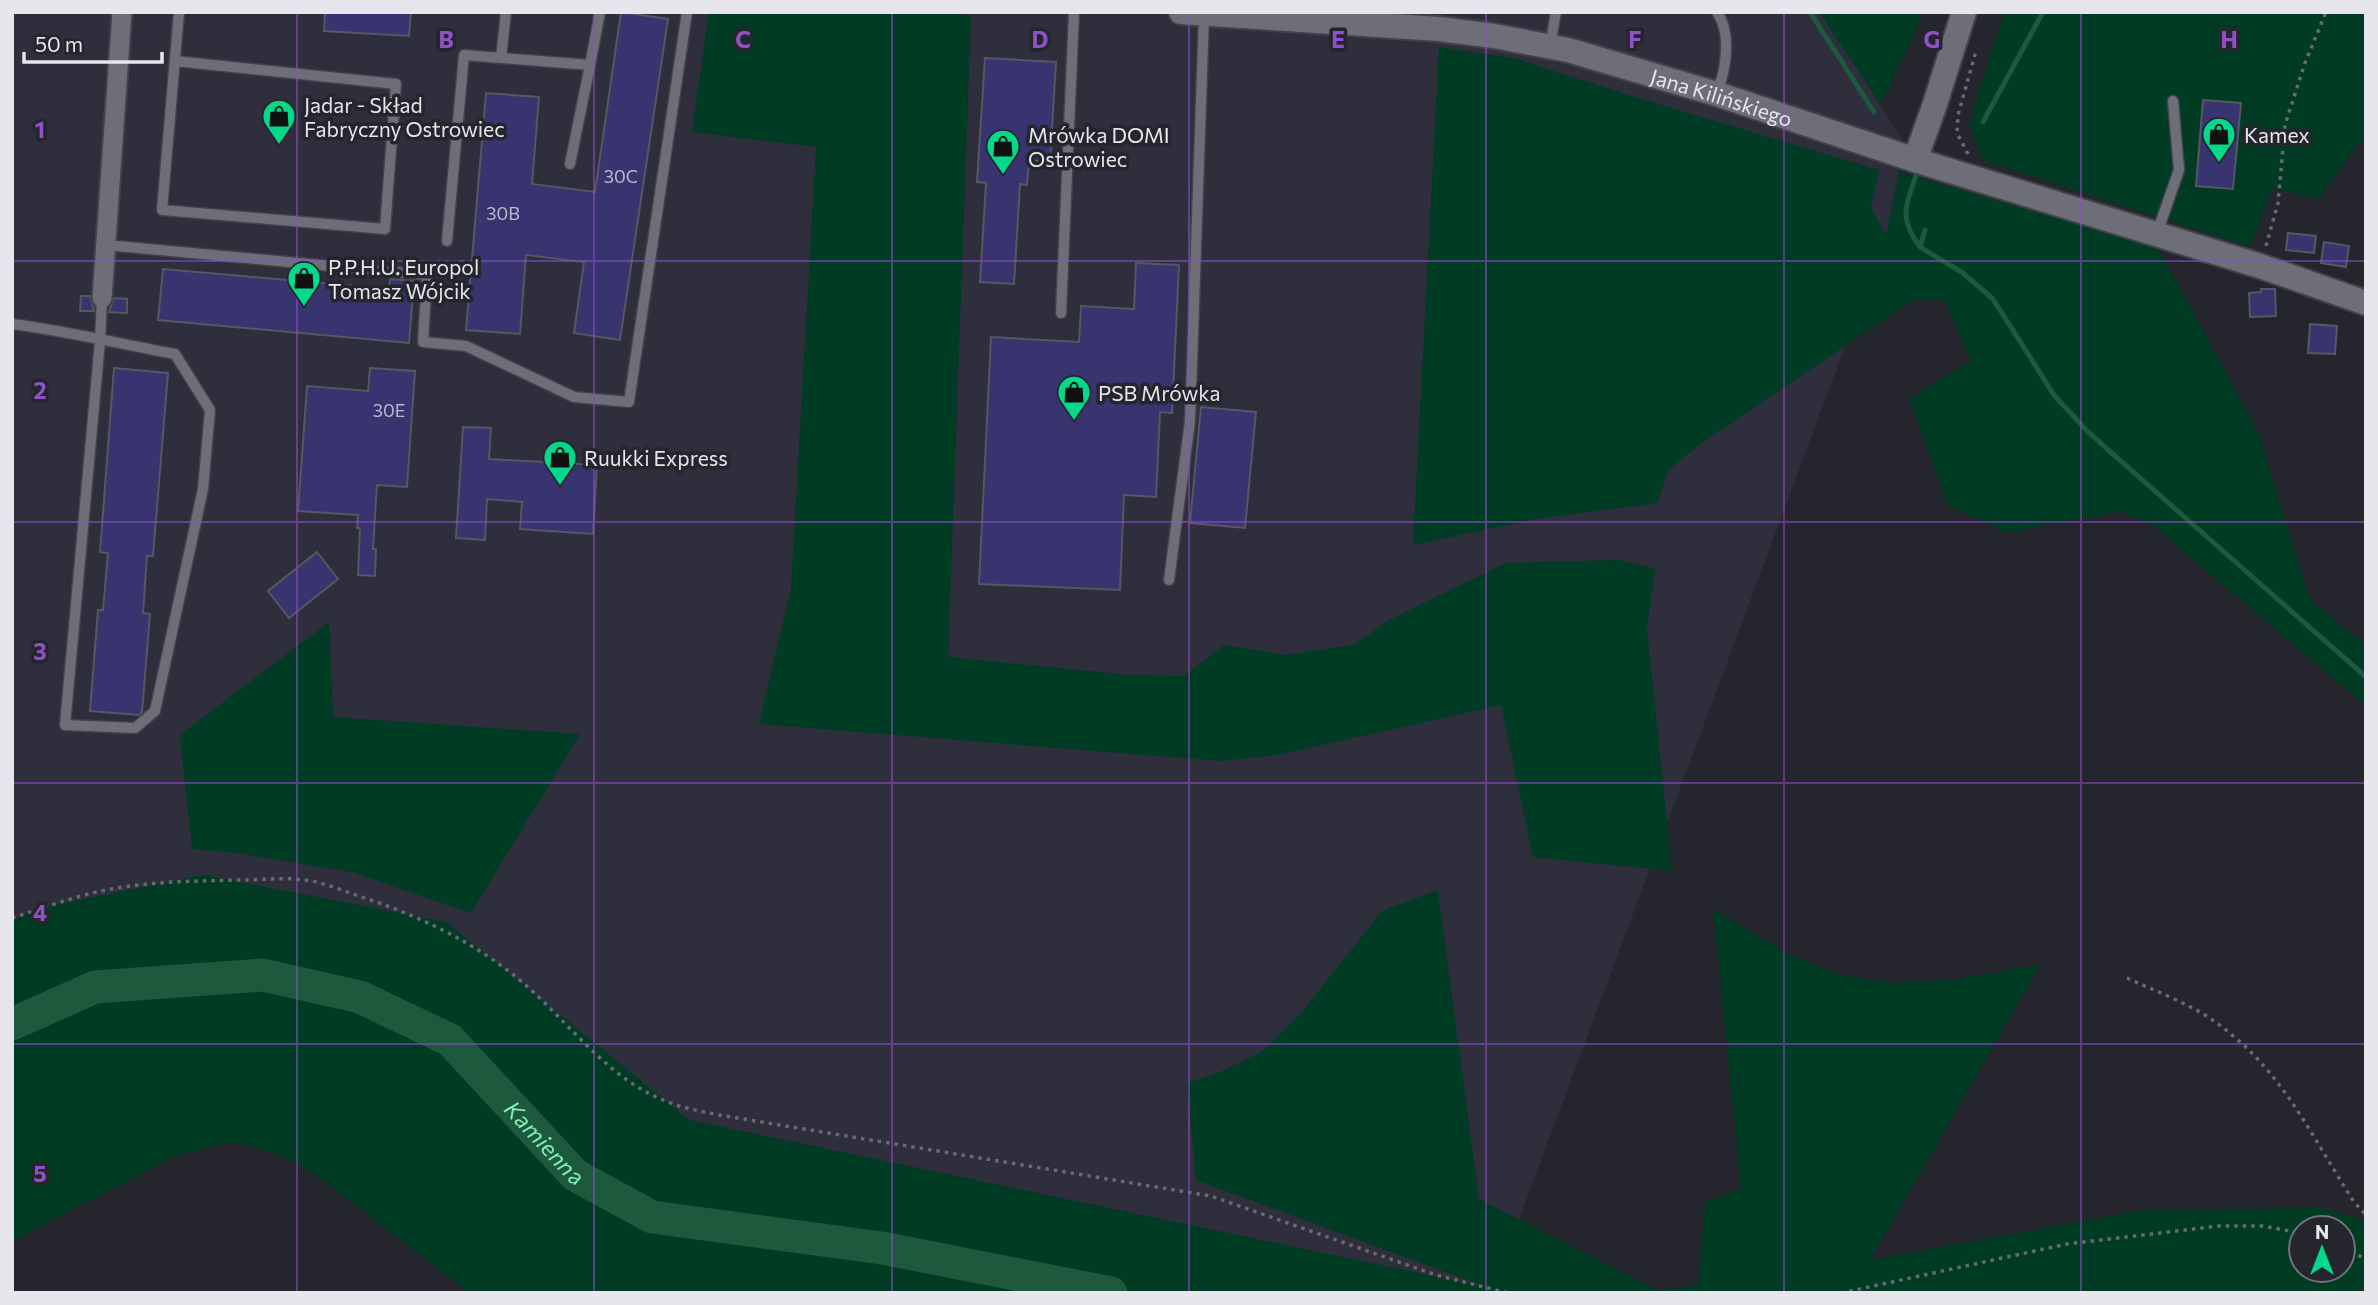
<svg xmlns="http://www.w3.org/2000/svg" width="2378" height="1305" viewBox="0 0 2378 1305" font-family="Commissioner,sans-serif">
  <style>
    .built { fill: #2e2e3c }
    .green { fill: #003b23; fill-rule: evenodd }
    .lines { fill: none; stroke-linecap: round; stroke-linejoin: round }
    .stream { stroke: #1d593c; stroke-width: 5 }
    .river { stroke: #1d593c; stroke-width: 33 }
    .building { fill: #373470; stroke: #565760; stroke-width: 2 }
    .service-casing { stroke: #424249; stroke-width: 13 }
    .minor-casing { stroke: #424249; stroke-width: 23 }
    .tertiary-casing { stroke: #424249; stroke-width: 28 }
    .path { stroke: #696970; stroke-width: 3.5; stroke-dasharray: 3.5 5; stroke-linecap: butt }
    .service { stroke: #6d6e77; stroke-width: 10 }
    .minor { stroke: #6d6e77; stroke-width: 19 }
    .tertiary { stroke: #6d6e77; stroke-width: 24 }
    .grid { fill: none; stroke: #9051c8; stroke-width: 2; stroke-opacity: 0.55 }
    .labels { text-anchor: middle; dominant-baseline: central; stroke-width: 7; stroke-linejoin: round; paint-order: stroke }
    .number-label { font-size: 18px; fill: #babacd }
    .street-label { font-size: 21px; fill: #e6e6ec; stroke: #25252d }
    .poi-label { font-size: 21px; fill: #e6e6ec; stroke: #25252d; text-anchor: start }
    .water-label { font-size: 23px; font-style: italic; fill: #82eeb4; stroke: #25252d }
    .grid-label { font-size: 23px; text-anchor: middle; font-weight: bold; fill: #9051c8; stroke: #25252d; stroke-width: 7; stroke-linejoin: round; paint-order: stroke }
  </style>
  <rect width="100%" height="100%" fill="#25252d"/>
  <path class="built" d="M12,12H1821L1901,137L1899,172L1886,237L1493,1289L688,1120L446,922L39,908L12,921Z"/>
  <path class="green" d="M709,12H922L971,15L948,657L1130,675L1184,676L1224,645L1287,655L1355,644L1389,620L1506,563L1619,560L1655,569L1647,629L1672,871L1533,857L1501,705L1277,755L1220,761L759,724L791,588L816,147L692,132Z
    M1819,12H1924L1881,105Z
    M2004,12H2366V143L2359,142L2319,199L2272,188L2250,247L1983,160L1969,124Z
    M1439,47L1514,58L1625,94L1879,170L1871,208L1886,236L1899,172L2158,247L2259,435L2310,600L2366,646V706L2151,524L2119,511L2007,533L1948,505L1909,399L1971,360L1944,300H1913L1703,442L1669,469L1657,503L1535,519L1413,545Z
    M329,622L333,717L580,734L471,913L352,872L238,853L192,849L180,735Z
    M203,875L446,922L689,1120L1486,1287L1196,1180L1187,1083L1218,1073L1263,1051L1302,1012L1382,911L1438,890L1479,1199L1659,1291L1698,1285L1705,1202L1741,1188L1713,909L1790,955L1841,975L1893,983L1956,979L2040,965L1870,1260L2145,1210L2319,1208L2366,1221V1293H470L313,1173L276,1153L231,1142L175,1156L12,1241V921L39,908ZM2301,1228H2343V1270H2301Z"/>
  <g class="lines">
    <path class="stream" d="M1810,12L1874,112
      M1983,122L2043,12
      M1916,175C1906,207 1898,217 1920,247
      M1925,230L1920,247L1963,273L1993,299L2054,395L2088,432L2366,677"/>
    <path class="river" id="s1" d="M12,1024L95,987L263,975L360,997L450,1040L575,1175L652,1217L882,1248L1111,1293"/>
  </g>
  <path class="building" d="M325,12H411L409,36L324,31Z
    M621,12L668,19L620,340L574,333L584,262L526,255L520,334L466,330L486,93L539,97L532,184L595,192Z
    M985,58L1056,62L1050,162L1029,160L1027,185L1020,184L1014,284L980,282L986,183L977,182Z
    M2203,100L2241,103L2233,189L2196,186Z
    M2288,233L2316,236L2314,253L2286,250Z
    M2324,242L2349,246L2346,267L2321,263Z
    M1136,263L1179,265L1172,413L1160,412L1156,497L1124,495L1120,590L979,584L991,337L1079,342L1081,306L1134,309Z
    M163,269L389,289L390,279L414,281L409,343L158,320Z
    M2261,289H2275L2276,316L2250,317L2249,293L2261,292Z
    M81,296H90L94,311H80Z
    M114,298L127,299V313L109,312Z
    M2310,324L2337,326L2335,354L2308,353Z
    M114,368L168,373L153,556H147L143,613L150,614L142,712L139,715L90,711L98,610H103L108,553L100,552Z
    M370,368L415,371L407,487L377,485L373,549H376L375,576L358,575L360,528H357L358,515L298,511L307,386L368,391Z
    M1201,407L1256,412L1245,528L1190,523Z
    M463,427L491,428L489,459L597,465L593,534L520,529L522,502L487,499L485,540L456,538Z
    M317,552L338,579L289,618L268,591Z"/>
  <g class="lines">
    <defs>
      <path id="service" d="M506,12L501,58L590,65L600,12
        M1717,12C1732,34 1726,69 1717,93
        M1550,46L1556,12
        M175,61L396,84L385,229L162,210L179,12
        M570,164L590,65
        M2157,233L2179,170L2173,101
        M447,241L464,55L501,58
        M106,245L427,275L423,342L466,346L574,397L629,402L687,12
        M1061,313L1074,12
        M12,324C67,331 121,344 175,354L210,410L203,489L155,711L135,728L65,725L100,341L102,298
        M1169,580L1190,421L1204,15"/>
      <path id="minor" d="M102,298L122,12"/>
      <g id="tertiary">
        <path id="s2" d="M1181,12L1439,29L1494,36L1568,50L1717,94L1915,160L2260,266L2366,303"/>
        <path d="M1915,160L1934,107L1964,12"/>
      </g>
    </defs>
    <use href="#service" class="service-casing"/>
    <use href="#minor" class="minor-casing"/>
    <use href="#tertiary" class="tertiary-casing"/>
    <path class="path" d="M1968,154L1957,133L1958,115L1976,51
      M2266,246L2278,203L2285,125L2305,63L2326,12
      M12,918C49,906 86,892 124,887C162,881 201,881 240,880C261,880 283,877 304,880C323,882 341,890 359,896C422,917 480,944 530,989C572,1027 609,1078 663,1100C681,1108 700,1111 719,1115L1211,1196L1436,1275L1508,1293
      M2127,978C2153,990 2192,1005 2214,1021C2282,1069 2310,1134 2354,1202L2366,1215
      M2343,1248L2366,1259
      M1841,1293L2067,1244L2219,1226H2262L2301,1233"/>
    <use href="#service" class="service"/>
    <use href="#minor" class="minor"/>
    <use href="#tertiary" class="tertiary"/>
  </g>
  <path class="grid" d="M297,12V1293M594,12V1293M892,12V1293M1189,12V1293M1486,12V1293M1784,12V1293M2081,12V1293M12,261H2366M12,522H2366M12,783H2366M12,1044H2366"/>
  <defs>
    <symbol id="shop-pin" viewBox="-11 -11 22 30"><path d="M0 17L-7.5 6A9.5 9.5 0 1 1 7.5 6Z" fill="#02d98b" stroke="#25252d"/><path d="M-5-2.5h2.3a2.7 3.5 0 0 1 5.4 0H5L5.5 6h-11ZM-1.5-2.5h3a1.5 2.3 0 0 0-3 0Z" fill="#111"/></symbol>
  </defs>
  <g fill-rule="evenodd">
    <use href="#shop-pin" x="260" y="97" width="38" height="52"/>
    <use href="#shop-pin" x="2200" y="115" width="38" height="52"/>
    <use href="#shop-pin" x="984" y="127" width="38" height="52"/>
    <use href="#shop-pin" x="285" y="259" width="38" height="52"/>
    <use href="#shop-pin" x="1055" y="373" width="38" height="52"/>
    <use href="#shop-pin" x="541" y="438" width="38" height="52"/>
  </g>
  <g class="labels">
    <g class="number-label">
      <text x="621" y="176">30C</text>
      <text x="503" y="213">30B</text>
      <text x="389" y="410">30E</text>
    </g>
    <g class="street-label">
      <text stroke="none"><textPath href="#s2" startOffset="550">Jana Kilińskiego</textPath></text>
    </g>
    <g class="poi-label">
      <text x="304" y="104">Jadar - Skład<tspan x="304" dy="24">Fabryczny Ostrowiec</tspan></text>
      <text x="1028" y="134">Mrówka DOMI<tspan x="1028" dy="24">Ostrowiec</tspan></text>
      <text x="2244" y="134">Kamex</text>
      <text x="328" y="266">P.P.H.U. Europol<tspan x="328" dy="24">Tomasz Wójcik</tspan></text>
      <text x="1098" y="392">PSB Mrówka</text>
      <text x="584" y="457">Ruukki Express</text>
    </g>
    <g class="water-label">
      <text stroke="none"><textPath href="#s1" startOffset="598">Kamienna</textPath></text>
    </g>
  </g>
  <g class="grid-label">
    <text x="446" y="48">B</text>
    <text x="743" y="48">C</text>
    <text x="1040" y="48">D</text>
    <text x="1338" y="48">E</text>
    <text x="1635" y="48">F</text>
    <text x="1932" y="48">G</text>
    <text x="2229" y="48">H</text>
    <text x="40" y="138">1</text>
    <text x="40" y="399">2</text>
    <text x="40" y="660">3</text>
    <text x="40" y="921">4</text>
    <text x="40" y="1182">5</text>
  </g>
  <rect width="2378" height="1305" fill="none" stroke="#e6e6ec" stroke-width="28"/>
  <g transform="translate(2322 1249)"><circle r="33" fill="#25252d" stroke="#727279" stroke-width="2"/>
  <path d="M0-5L12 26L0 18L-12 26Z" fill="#02d98b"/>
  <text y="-10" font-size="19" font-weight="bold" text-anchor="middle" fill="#e6e6ec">N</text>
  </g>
  <path d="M24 52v10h138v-10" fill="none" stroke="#e6e6ec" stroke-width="3.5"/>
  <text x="35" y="52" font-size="21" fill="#e6e6ec" stroke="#25252d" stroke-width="5" paint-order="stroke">50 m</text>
</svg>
